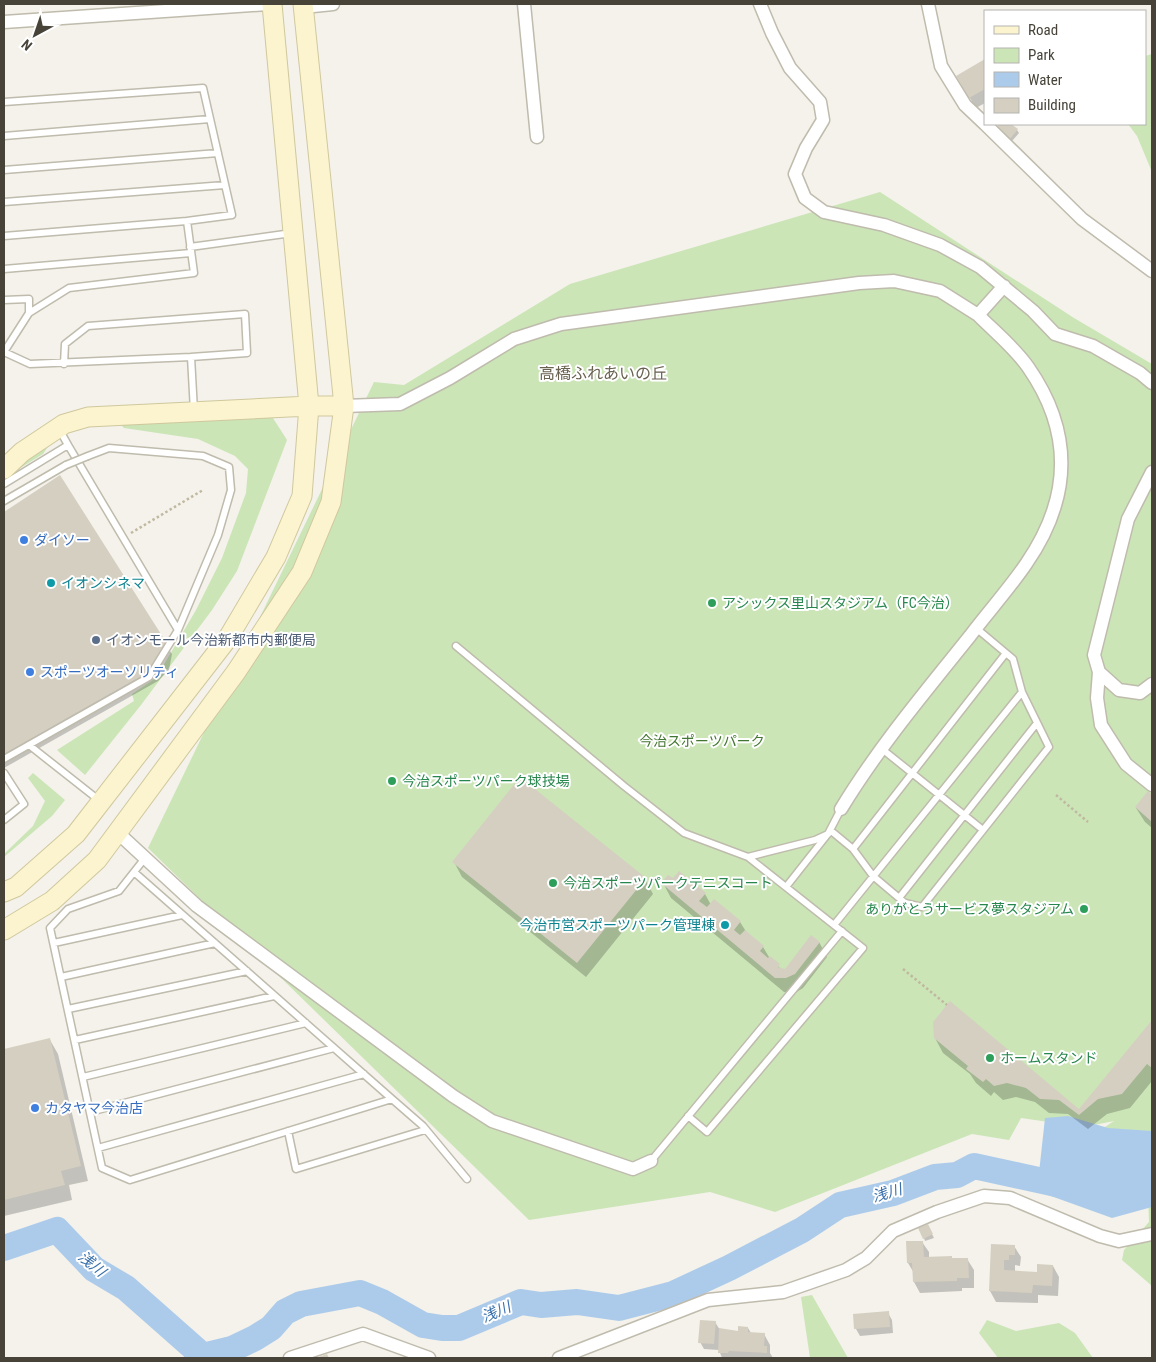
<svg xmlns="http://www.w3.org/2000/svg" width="1156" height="1362" viewBox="0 0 1156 1362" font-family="'Roboto Condensed','Noto Sans JP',sans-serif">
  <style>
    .green { fill: #cbe5b7 }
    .water { fill: #accbeb }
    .shadow { fill: #0003 }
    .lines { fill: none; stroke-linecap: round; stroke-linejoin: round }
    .river { stroke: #accbeb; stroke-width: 26 }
    .building { fill: #d5cfc1 }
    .lane-casing { stroke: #bfbbad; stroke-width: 9 }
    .street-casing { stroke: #bfbbad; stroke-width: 15 }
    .secondary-casing { stroke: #d0c89d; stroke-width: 21 }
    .path { stroke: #c0b8a0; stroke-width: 2.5; stroke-dasharray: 2.5 2.5; stroke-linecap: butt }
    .lane { stroke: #fff; stroke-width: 6 }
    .street { stroke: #fff; stroke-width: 12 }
    .secondary { stroke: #fbf4ce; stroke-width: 19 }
    .lane-bridge-casing { stroke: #bfbbad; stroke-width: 9; stroke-linecap: butt }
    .lane-bridge { stroke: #fff; stroke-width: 6 }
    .shop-dot { fill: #3f7fe0; stroke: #fff; stroke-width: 2 }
    .culture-dot { fill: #0f9aa8; stroke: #fff; stroke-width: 2 }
    .leisure-dot { fill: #2e9e5b; stroke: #fff; stroke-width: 2 }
    .service-dot { fill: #5c6f8a; stroke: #fff; stroke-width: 2 }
    .labels { text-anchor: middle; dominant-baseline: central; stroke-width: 4; stroke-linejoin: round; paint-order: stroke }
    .shop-label { font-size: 14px; fill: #366cbe; stroke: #fff; text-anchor: start }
    .culture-label { font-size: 14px; fill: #0d838f; stroke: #fff; text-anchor: start }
    .leisure-label { font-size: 14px; fill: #27864d; stroke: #fff; text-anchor: start }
    .service-label { font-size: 14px; fill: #4e5e75; stroke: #fff; text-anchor: start }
    .park-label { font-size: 14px; fill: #437630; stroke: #fff }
    .water-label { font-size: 15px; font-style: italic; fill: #3970ac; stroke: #fff }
    .quarter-label { font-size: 16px; fill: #696251; stroke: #fff }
  </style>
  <rect width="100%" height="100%" fill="#f4f2ea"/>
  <path class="green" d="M1152,54V172L1137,136L1128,124H1145V56Z
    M880,192L1074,318L1152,364V1157L1072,1149L1114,1121L1084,1127L1021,1118L1009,1140L972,1134L775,1212L710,1192L529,1220L148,848L374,382L404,385L570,284Z
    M271,415L287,440L237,571L212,610L141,705L85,775L57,750L134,701L132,694L156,678L196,610L222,558L246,493L248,469L235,456L198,439L124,428L115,419Z
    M51,442L43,454L4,478V472Z
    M33,773L65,800L52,816L4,857V854L33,826L45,801L28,778Z
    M1152,1192V1286L1122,1260L1124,1250L1149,1222L1148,1195Z
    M812,1295L848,1358H810L801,1297Z
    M987,1320L1016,1331L1059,1323L1075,1333L1093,1358H998L979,1333Z"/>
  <path class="water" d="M1068,1116L1108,1128L1152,1131V1207L1112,1218L1037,1191L1045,1118Z"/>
  <path class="shadow" d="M985,61V103L976,108L957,77Z
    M1001,124H1009L1017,130L1019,133L1012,141L999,131L997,128Z
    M60,477L172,654L169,670L158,681L4,768V513Z
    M1148,793L1152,797V828L1145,822L1136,808Z
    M454,862L645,879L653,894L586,977L462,877Z
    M663,883L705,894L711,905L715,901L740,922L747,933L763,947L769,957L781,969L785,970L819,942L827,957L803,988L795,993L784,992L671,898Z
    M935,1022L1079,1110L1152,1022V1081L1130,1108L1107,1114L1088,1129L1068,1114L1049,1113L1035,1102L1016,1097L1003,1100L994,1092L991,1096L976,1083L970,1074L943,1053L935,1038Z
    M50,1040L58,1054L88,1181L69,1185L72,1200L4,1216V1050Z
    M929,1228L934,1238L925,1241L924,1238Z
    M907,1242H922L929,1252V1259H967L974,1270V1288H962V1291L920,1293L914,1282V1273L908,1263Z
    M992,1246H1014L1021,1257L1020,1266L1015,1265V1272L1038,1273L1053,1266L1059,1277L1058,1296L1038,1295V1303L996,1302L990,1291Z
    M888,1313L892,1320L893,1333L860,1336L856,1329L854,1315Z
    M715,1322L720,1330L739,1332L748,1328L751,1333L764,1334L770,1345V1353L773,1358H722L719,1350L704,1349L700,1342Z"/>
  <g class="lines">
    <path class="river" d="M4,1248L57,1230L94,1269L126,1288L203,1356L232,1349L255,1338L271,1328L285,1312L301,1304L360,1293L382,1302L423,1325L442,1328H459L521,1302L541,1305L577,1302L619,1308L673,1294L729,1268L802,1230L840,1205L893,1193L935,1177L957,1175L974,1166L1061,1185"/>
  </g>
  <path class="building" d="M985,59V89L969,98L956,76Z
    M999,124H1011L1018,129L1010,139L996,128Z
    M60,475L166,642L163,659L152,670L4,754V512Z
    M520,777L646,878L577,963L452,862Z
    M1148,791L1152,795V822L1135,807Z
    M679,871L706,893L699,901L707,907L714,899L741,921L734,930L740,935L745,930L764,946L760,951L768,958L770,956L780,964L778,967L785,969L811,935L820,942L795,974L786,978H775L661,883L668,875L673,878Z
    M950,1001L1079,1109L1152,1020V1068L1147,1064L1122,1094L1098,1099L1079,1115L1059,1100L1040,1099L1026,1088L1007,1083L994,1086L986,1079L983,1082L966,1069L968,1066L934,1038L933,1022Z
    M50,1038L81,1166L61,1171L65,1185L4,1200V1049Z
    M928,1224L933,1234L923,1239L918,1228Z
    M906,1241H923L924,1257L952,1256V1258H968L969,1278H957V1281L913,1282L912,1263H907Z
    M991,1244L1015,1245V1255H1009V1260H1004V1270L1037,1272V1264L1053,1265L1052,1286L1033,1285L1032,1293L989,1291Z
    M889,1311L890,1327L854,1329L853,1314Z
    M700,1320L716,1321L714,1344L698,1343Z
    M738,1326L748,1327V1332L765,1333L764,1346H767V1353L729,1351L728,1353H718L719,1328L738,1331Z
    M327,1354L329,1358H316Z"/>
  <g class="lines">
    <defs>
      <path id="lane" d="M4,102L203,88L232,215L187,221L4,236
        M4,136L210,119
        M4,170L218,153
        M4,202L225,185
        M187,221L194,273L69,288L29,313L4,352L30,364L191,357L194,411
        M190,247L292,233
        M4,269L191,253
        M4,300L29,299V313
        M64,364L65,344L88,326L245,314L247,353L191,357
        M68,445L178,630
        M4,484L68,445L59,429
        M4,501L66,465
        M456,646L624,786L684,833L748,857
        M29,745L100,801
        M882,749L983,830
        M4,759L149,677L178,630L218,535L231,490L229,467L203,456L109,448L88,456
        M4,773L24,804L4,820
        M830,830L853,849L873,876L905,903L922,907L1049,747L1022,692
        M853,849L1006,653
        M134,872L392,1099L130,1180L102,1168L50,928L68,909L119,891L145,858
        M786,887L827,835
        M899,898L1037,723
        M834,925L1022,692L1013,659L976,628
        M54,943L182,915
        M61,977L215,943
        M68,1009L247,971
        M75,1040L274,996
        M83,1077L306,1023
        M392,1099L423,1126L467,1179
        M90,1112L334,1048
        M688,1116L707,1132L863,948L748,857L815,840L828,834L841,809
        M288,1131L296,1169L425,1130
        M98,1148L364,1074
        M651,1161L842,931"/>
      <path id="street" d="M524,4L537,137
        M760,4L772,33L790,68L820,102L823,120L806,148L795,174L805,198L824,212L884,225L940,245L980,267L1033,311L1055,334L1093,346L1140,373L1152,383
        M928,4L941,66L965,105L985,124
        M303,7L333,4
        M4,22L268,4
        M985,124L1082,219L1152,271
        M344,406L400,404L450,378L514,339L561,324L859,283L894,281L940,291L978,315L1004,286
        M1152,472L1128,519L1094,655L1099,672L1119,690L1140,693L1152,684
        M1099,672L1097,698L1101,725L1126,764L1152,785
        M841,809C878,748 925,692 970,636C988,612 1009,589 1026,564C1071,499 1074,433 1028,367C1014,347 995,332 978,315
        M117,832L197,906L453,1096L492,1121L633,1169L651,1161
        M290,1358L363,1334L429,1358
        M559,1358L708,1300L783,1292L846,1270L866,1258L893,1231L937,1212L984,1196L1010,1198L1100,1236L1119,1241L1152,1234"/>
      <path id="secondary" d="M4,469L22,452L64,424L88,417L309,406H344
        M4,892L16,887L76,834L228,638L276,557L302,496L309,406L272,4
        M4,930L52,901L97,860L236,672L302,572L331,502L344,406L303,4"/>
    </defs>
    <use href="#lane" class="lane-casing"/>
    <use href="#street" class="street-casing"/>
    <use href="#secondary" class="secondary-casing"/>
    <path class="path" d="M131,533L203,490
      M1056,795L1088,822
      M903,969L947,1005"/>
    <use href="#lane" class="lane"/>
    <use href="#street" class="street"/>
    <use href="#secondary" class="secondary"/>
    <defs>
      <path id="lane-bridge" d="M66,465L88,456"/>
    </defs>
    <use href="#lane-bridge" class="lane-bridge-casing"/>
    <use href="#lane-bridge" class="lane-bridge"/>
  </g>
  <g class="shop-dot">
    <circle cx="24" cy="540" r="5"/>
    <circle cx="30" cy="672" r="5"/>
    <circle cx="35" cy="1108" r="5"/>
  </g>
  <g class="culture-dot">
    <circle cx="51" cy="583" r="5"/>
    <circle cx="725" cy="925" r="5"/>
  </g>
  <g class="leisure-dot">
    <circle cx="712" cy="603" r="5"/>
    <circle cx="392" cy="781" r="5"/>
    <circle cx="553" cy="883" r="5"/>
    <circle cx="1084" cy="909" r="5"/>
    <circle cx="990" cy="1058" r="5"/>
  </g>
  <circle class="service-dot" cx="96" cy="640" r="5"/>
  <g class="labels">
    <g class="shop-label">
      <text x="34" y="540">ダイソー</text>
      <text x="40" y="672">スポーツオーソリティ</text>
      <text x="45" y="1108">カタヤマ今治店</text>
    </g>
    <g class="culture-label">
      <text x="61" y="583">イオンシネマ</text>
      <text x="715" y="925" text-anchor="end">今治市営スポーツパーク管理棟</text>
    </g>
    <g class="leisure-label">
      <text x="722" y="603">アシックス里山スタジアム（FC今治）</text>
      <text x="402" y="781">今治スポーツパーク球技場</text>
      <text x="563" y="883">今治スポーツパークテニスコート</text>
      <text x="1074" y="909" text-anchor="end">ありがとうサービス夢スタジアム</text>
      <text x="1000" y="1058">ホームスタンド</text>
    </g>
    <g class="service-label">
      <text x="106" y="640">イオンモール今治新都市内郵便局</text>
    </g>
    <g class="park-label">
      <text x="702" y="741">今治スポーツパーク</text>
    </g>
    <g class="water-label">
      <text transform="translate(887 1193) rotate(-16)">浅川</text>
      <text transform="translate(92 1264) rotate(40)">浅川</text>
      <text transform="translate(496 1312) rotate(-23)">浅川</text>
    </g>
    <g class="quarter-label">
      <text x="603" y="373">高橋ふれあいの丘</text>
    </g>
  </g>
  <rect width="1156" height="1362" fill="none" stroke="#474339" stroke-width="10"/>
  <rect x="984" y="10" width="162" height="115" fill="#ffffff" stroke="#b5b4b0"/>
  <rect x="994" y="26" width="25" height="8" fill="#fbf4ce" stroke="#b5b4b0"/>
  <text x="1028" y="35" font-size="15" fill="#474339">Road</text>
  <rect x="994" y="48" width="25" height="15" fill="#cbe5b7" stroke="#b5b4b0"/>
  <text x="1028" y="60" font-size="15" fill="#474339">Park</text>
  <rect x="994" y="72" width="25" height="15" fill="#accbeb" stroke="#b5b4b0"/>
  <text x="1028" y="85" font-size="15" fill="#474339">Water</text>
  <rect x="994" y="98" width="25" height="15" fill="#d5cfc1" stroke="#b5b4b0"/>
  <text x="1028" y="110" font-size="15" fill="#474339">Building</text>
  <g transform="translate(35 35) rotate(220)" stroke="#ffffff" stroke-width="4" paint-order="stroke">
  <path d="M0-4L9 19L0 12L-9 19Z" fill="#474339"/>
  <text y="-8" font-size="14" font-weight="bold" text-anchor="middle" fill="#474339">N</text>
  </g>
</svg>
